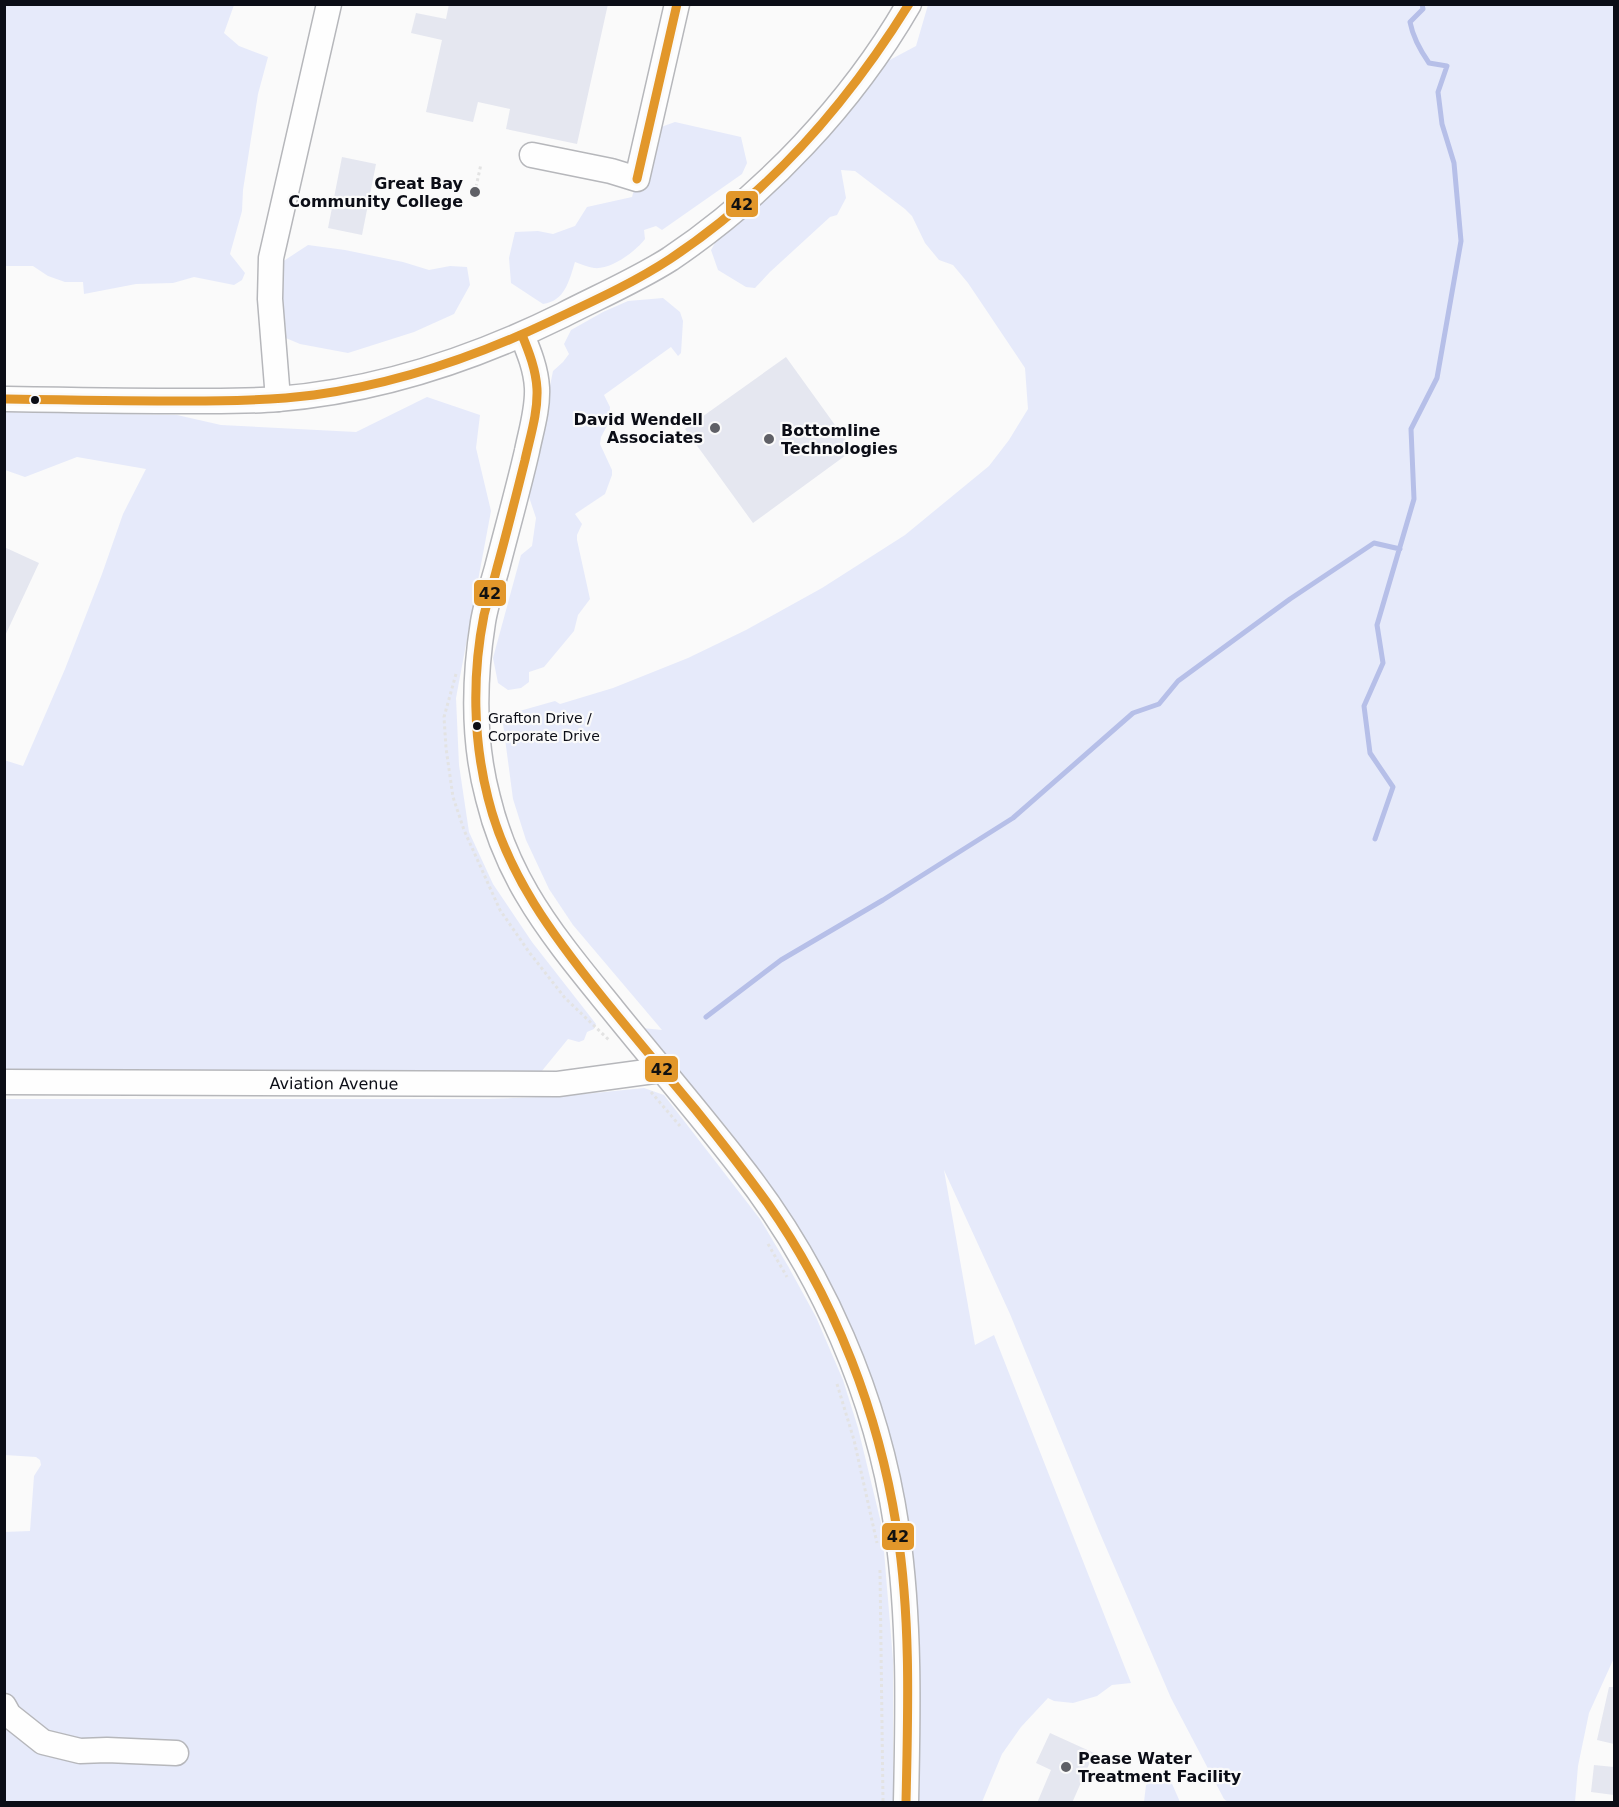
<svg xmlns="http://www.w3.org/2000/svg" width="1619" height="1807" viewBox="0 0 1619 1807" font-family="'DejaVu Sans',sans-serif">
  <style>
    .green { fill: #e6eafa }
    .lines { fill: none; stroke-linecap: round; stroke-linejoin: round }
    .stream { stroke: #b6bfe8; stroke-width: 5 }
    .building { fill: #e5e7f0 }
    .minor-casing { stroke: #b6b7bb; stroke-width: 27 }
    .path { stroke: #e3e3e3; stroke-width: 3; stroke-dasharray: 3 3; stroke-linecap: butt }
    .minor { stroke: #fefefe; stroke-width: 24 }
    .bus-1-casing { stroke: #fafafa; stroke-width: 14 }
    .bus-1 { stroke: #e2972a; stroke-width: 9 }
    .poi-dot { fill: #5f6066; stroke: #fafafa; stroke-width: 2 }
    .bus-dot { fill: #0b0d16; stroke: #fafafa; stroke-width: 2 }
    .labels { text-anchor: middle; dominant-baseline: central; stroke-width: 4.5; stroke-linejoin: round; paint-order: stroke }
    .bus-label { font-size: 14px; fill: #0b0d16; stroke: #fafafa; text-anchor: start }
    .poi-label { font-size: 16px; font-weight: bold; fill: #0b0d16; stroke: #fafafa; text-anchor: end }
    .street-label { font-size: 16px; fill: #0b0d16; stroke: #fafafa }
    .line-badge { stroke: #fafafa; stroke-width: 2 }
    .pale-badge-label { font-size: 16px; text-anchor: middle; font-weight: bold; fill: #111 }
  </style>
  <rect width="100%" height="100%" fill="#fafafa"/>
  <path class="green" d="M5,4L234,5L224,33L239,46L268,57L258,94L243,190L242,211L230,254L245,273L242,280L234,285L194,277L173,283L136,284L84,294L83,282H65L48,276L33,266H5Z
    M928,5H1614V1658L1589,1713L1578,1766L1575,1802H1228L1224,1799L1171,1698L1099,1531L1010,1314L944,1170L975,1345L994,1335L1131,1683L1112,1685L1097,1696L1073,1703L1054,1701L1048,1698L1021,1727L1002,1754L982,1802H916L894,1455L876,1390L856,1337L828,1279L792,1219L729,1130L642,1028L662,1030L573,925L549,889L526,840L513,799L502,716L555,701L560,704L613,688L688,658L746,630L822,588L905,535L989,466L1009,440L1028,409L1025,368L968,283L953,265L939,260L925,243L912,216L905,209L855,171L841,170L846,198L837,215L830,217L770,272L755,288L746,287L718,270L711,250L716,241L792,175L828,136L886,62L916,46Z
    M675,122L741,137L747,163L742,174L662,230L656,226L644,230L645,239C636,251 611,270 594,268C588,267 581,264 575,262C569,281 565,301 543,304L511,283L509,258L515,232L538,231L553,234L575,226L587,207L632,197L637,179L661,127Z
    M308,245L345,250L403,262L429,270L450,266L467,267L470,285L454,314L414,332L348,353L300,344L281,336L279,264Z
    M663,298L680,312L683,321L681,353L678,356L671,347L604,395L610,407L609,422L601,437L600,444L612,470V475L605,494L575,514L582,524L577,535V540L590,599L578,615L574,631L544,667L529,672V682L521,688L508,690L498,683L493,658L521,555L532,546L536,518L528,494L553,371L563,362L569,354L564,344L571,330L603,312L628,301Z
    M427,397L480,415L476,448L491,511L456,698L459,765L469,832L493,884L532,942L596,1024L594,1029L587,1032L584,1040L579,1042L568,1039L541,1072L5,1071L4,760L23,766L65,669L102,574L123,514L146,469L77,457L25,477L5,470V412L177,415L221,425L356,432Z
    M644,1088L664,1095L760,1219L788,1266L816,1317L843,1380L858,1428L882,1527L893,1660V1802H5L4,1532L30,1531L34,1476L41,1465L40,1460L36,1457L5,1455V1099H488L565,1096Z
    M1166,1770L1180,1802H1144L1146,1785Z"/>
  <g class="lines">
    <path class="stream" d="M1375,839L1393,787L1370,753L1364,706L1383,663L1377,625L1414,499L1411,429L1437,378L1461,241L1454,163L1442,124L1438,92L1447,66L1429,63C1420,50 1413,38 1410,22L1423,9L1422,4
      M706,1017L781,960L883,900L1013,818L1133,713L1159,704L1178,681L1290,599L1374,543L1400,549"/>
  </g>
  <path class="building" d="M449,4H608L577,144L506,129L510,109L478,102L473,122L426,112L442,40L411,33L416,13L446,19Z
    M342,157L376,164L362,235L328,228Z
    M786,357L853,450L753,523L685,429Z
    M4,547L39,563L4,638Z
    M1609,1687H1614V1744L1597,1740Z
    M1050,1733L1094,1753L1072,1803H1037L1051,1770L1036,1763Z
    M1594,1765L1614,1767V1795L1591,1792Z"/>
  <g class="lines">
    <defs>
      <g id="minor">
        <path d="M532,155L611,171L637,179L677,4"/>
        <path d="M522,335C529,352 536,369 537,388C538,409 531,431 527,451C518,490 507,529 497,568C492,586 486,604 483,622C474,679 473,742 488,798C496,831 510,865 527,894C551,935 583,973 613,1010C655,1062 699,1113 740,1166C822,1270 878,1398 897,1530C910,1620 908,1712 906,1802"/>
        <path d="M4,399C61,400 117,401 173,401C207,401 243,402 278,399C377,391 474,359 563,315C598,297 637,280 670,259C765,195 852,103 909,4"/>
        <path d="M278,399L270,299L271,258L329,4"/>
        <path id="s1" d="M4,1082L558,1084L661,1070"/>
        <path d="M4,1706L9,1715L43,1742L80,1751L107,1750L176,1753"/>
      </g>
    </defs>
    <use href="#minor" class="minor-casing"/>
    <path class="path" d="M476,187L481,164
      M456,674L444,717L446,748L453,797L464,830L500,910L529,952L565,998L609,1040
      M651,1092L680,1126
      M768,1244L787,1277
      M837,1384L854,1440L877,1543
      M880,1570L883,1802"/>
    <use href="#minor" class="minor"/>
    <defs>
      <path id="bus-1" d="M637,179L677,4
        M522,335C529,352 536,370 537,389C538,413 530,437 525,460C516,496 507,532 497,568C493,584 488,599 484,615C472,675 473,739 488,798C507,875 554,937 603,998C633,1035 664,1072 695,1109C720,1140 745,1172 768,1204C836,1301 879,1414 897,1530C911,1620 908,1711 906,1802
        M4,399C61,400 117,401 173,401C220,401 267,401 314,395C396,384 475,357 549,322C589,303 632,284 670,259C768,194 847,104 909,4"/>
    </defs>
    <use href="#bus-1" class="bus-1-casing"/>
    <use href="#bus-1" class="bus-1"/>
  </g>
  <g class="poi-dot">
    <circle cx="475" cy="192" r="6"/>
    <circle cx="715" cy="428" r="6"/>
    <circle cx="769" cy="439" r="6"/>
    <circle cx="1066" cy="1767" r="6"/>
  </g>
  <g class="bus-dot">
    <circle cx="35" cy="400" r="5"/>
    <circle cx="477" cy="726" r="5"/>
  </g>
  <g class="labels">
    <g class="bus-label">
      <text x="488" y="718">Grafton Drive /<tspan x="488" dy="18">Corporate Drive</tspan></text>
    </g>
    <g class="poi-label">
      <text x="463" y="183">Great Bay<tspan x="463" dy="18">Community College</tspan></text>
      <text x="703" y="419">David Wendell<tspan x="703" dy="18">Associates</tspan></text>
      <text x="781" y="430" text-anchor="start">Bottomline<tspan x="781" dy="18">Technologies</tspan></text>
      <text x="1078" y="1758" text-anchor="start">Pease Water<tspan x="1078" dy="18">Treatment Facility</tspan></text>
    </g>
    <g class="street-label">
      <text stroke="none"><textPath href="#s1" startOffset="330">Aviation Avenue</textPath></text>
    </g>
  </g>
  <g class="line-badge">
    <rect x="725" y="190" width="34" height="28" rx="6" fill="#e2972a"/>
    <rect x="473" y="579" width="34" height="28" rx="6" fill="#e2972a"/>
    <rect x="644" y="1055" width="35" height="28" rx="6" fill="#e2972a"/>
    <rect x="881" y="1522" width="34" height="29" rx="6" fill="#e2972a"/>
  </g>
  <g class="pale-badge-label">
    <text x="742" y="210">42</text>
    <text x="490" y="599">42</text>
    <text x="662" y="1075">42</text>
    <text x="898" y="1542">42</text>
  </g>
  <rect width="1619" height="1807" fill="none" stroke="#0b0d16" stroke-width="12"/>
</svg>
